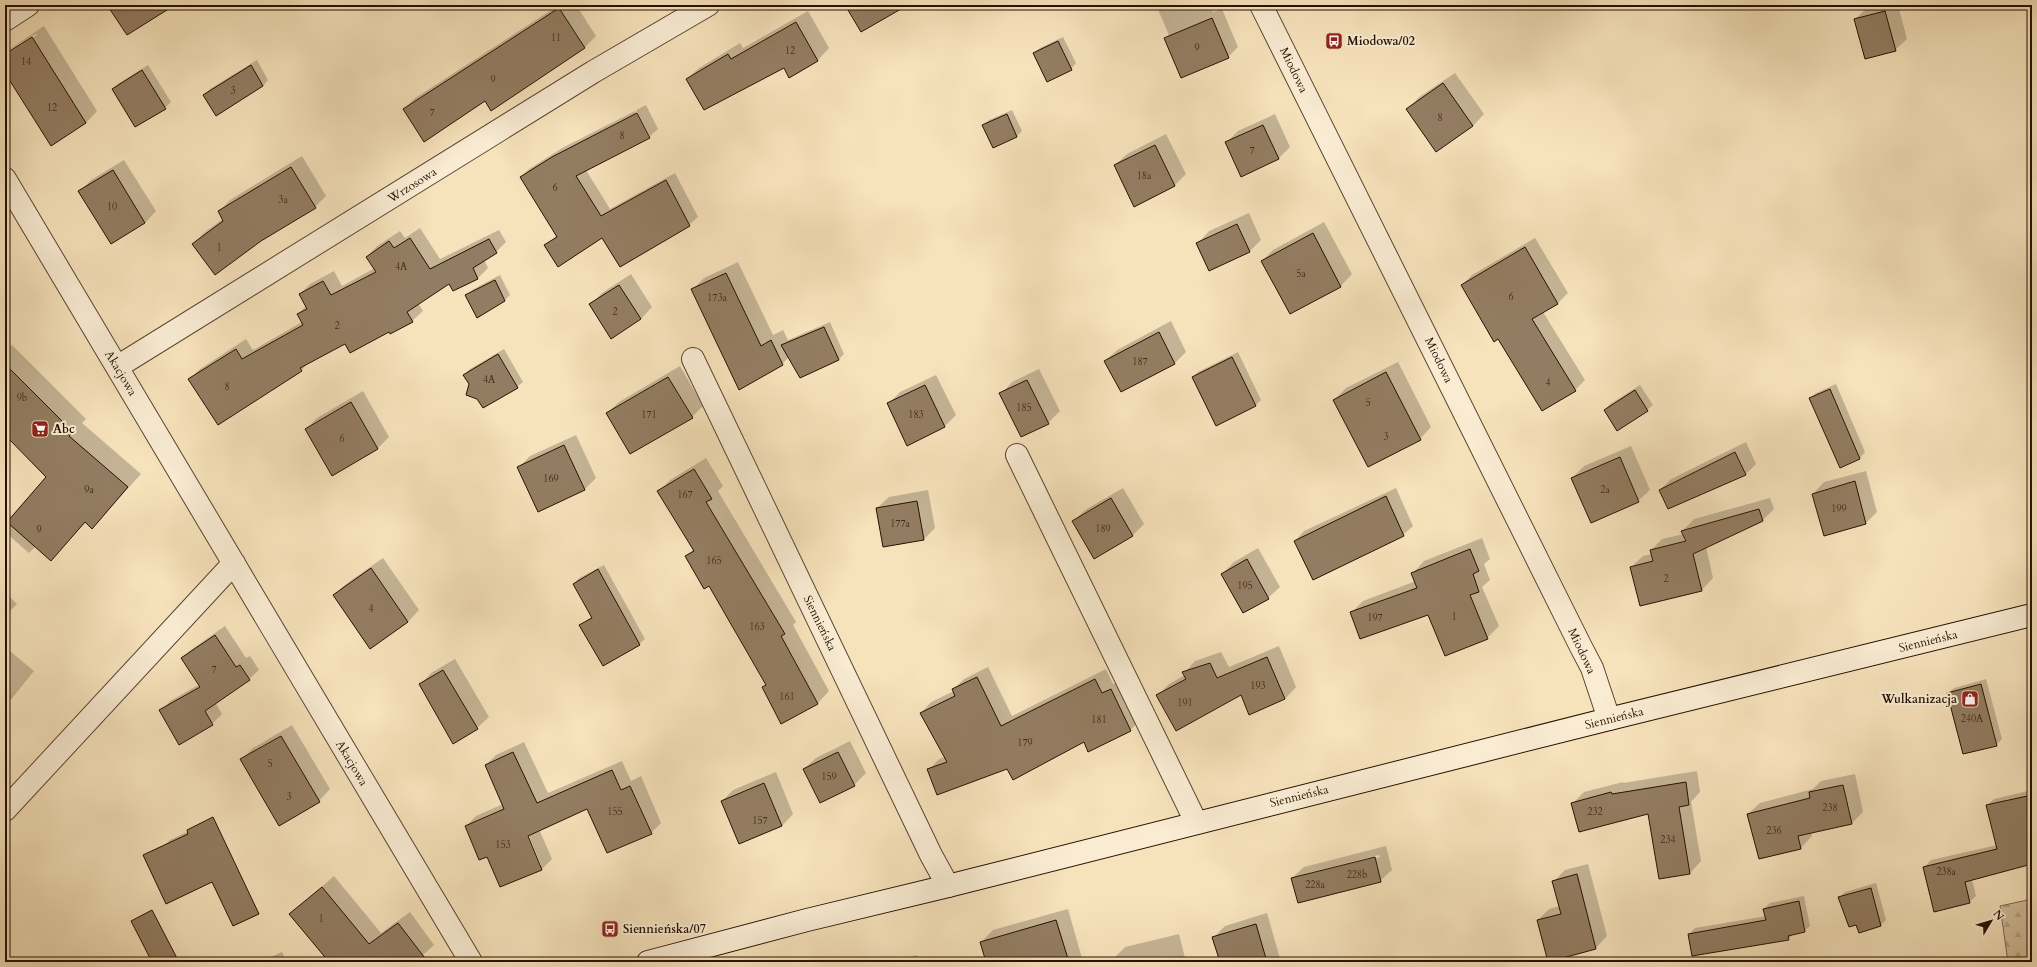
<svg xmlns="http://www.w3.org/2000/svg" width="2037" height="967" viewBox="0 0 2037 967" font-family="Cardo,serif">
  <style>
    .forest { fill: url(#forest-firs); stroke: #7d674e }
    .shadow { fill: #0003; fill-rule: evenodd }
    .building { fill: #937d62; stroke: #271001 }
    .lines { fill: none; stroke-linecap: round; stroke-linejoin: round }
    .minor-casing { stroke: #5b4430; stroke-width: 24 }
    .secondary-casing { stroke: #271001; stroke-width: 24 }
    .minor { stroke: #f9ecd3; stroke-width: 22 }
    .secondary { stroke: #f9ecd3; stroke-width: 22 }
    .labels { text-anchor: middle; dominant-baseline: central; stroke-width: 4; stroke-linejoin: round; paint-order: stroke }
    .number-label { font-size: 10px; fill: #422b19 }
    .poi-label { font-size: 12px; font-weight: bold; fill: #271001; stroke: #f9ecd3; text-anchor: start }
    .street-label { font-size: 12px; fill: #271001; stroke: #f9ecd3 }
  </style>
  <defs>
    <pattern id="forest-firs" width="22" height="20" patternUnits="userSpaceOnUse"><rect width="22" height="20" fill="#d3be9b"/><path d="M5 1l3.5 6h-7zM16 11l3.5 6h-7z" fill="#b5a284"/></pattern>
  </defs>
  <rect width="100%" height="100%" fill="#f6e2bb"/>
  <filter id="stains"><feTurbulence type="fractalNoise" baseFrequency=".005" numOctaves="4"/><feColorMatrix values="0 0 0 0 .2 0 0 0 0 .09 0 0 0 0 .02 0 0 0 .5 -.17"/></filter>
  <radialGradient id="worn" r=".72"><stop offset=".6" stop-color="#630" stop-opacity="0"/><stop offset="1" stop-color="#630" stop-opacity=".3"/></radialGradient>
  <path class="forest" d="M2032,899V962H2008L2000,906Z"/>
  <path class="shadow" d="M437,5H450L440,11Z
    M559,5H576L596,36L585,47L491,109L485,100L404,109L415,98Z
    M615,5H626L618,10Z
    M1156,5H1210L1213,12L1222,9L1238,47L1228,57L1165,39L1169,35Z
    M1878,5H1898L1907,39L1895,50L1855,19L1867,8Z
    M808,11L829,48L818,60L789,76L784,67L687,79L699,68L740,43L743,48Z
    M44,26L97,111L86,123L51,144L5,71V52ZM36,34L37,35L9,53V50Z
    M1063,37L1076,63L1071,69L1034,53L1040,48Z
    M257,60L268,80L263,86L216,114L204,95L210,89Z
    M148,65L171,102L165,108L113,89L119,83Z
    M1455,73L1484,114L1473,126L1408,109L1419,97Z
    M646,105L658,129L649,137L586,170L610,209L675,173L698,217L689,225L545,246L557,235L521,177L529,169L562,148L635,111L647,136H650L636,110Z
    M1012,110L1022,131L1016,137L984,125L989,120Z
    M1275,114L1290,147L1279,158L1241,176L1226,143L1238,131Z
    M1166,134L1186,174L1174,186L1115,165L1127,154Z
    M302,156L326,196L315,207L193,244L205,232L223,219L219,212L230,200Z
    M124,160L156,211L145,223L80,191L91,180Z
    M1249,213L1261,240L1250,251L1209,270L1198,243L1209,231Z
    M1324,222L1352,274L1341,286L1290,313L1262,261L1273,250Z
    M420,228L440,259L499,230L506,242L496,252L484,260L488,268L478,278L453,290L449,283L418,303L423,311L412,321L389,330L345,342L310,361L301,371L190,379L200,369L246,339L253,350L302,322L298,314L306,306L300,294L310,284L334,271L342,286L375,268L367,257L377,246L400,231L405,238Z
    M1535,238L1568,293L1558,303L1543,312L1585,380L1575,390L1499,338L1462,285L1472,275Z
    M738,262L773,335L783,330L788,340L830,322L844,354L839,359L801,377L789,357L782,364L692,290L704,278Z
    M631,274L652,307L641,319L590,305L602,293Z
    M500,275L510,295L505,300L477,317L467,296L472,290Z
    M1171,321L1186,352L1175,363L1121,391L1105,361L1117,350Z
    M12,345L86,419L82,423L141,474L92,528L86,522L51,559L36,546L29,553L5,532V526L48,477L5,434V352Z
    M504,349L523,382L517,387L470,384L464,375L470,369Z
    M1238,352L1261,400L1256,405L1216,425L1193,377L1198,372Z
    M1398,362L1431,427L1420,439L1334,400L1346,388Z
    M680,366L703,406L692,417L607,413L619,402Z
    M1039,369L1060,411L1048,423L1001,394L1012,382Z
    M936,375L956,415L945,426L908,444L888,404L900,392Z
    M1836,384L1865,452L1860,458L1841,466L1810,399L1816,393Z
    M1640,385L1653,405L1647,410H1605L1610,404Z
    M363,391L389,437L378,448L333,474L306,429L317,418Z
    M576,435L596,478L584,490L519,467L530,456Z
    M1746,442L1756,464L1745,475L1660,490L1671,479Z
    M1631,446L1650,490L1638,501L1572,478L1584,466Z
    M706,458L723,486L718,491L796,622L793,625L829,691L818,703L781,723L767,684L709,585L686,556L694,549L659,492L670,480Z
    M1866,471L1877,512L1866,523L1825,535L1813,494L1824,482Z
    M1123,488L1144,524L1133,535L1095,558L1074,521L1085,510Z
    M1396,488L1413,526L1403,535L1295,541L1304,531Z
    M928,490L935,528L923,540L877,508L889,497Z
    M1770,498L1774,509L1763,520L1706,547L1713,578L1702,590L1641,605L1631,567L1643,556L1652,554L1651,550L1662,539L1684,534L1682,531L1694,519Z
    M1482,538L1490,559L1484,564L1490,580L1482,587L1499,626L1487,638L1429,613L1352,612L1363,601L1416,581L1413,573L1424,561Z
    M1258,548L1280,587L1268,598L1222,574L1234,562Z
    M383,558L419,610L408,622L371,648L334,595L346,584Z
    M604,565L645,639L639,644L581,625L592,616L574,584L579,578Z
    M5,592L17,604L5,616Z
    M225,626L246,658L250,656L259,670L249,679L215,702L222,714L212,724L161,711L170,701L200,684L182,658L192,649Z
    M1279,646L1296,687L1285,699L1241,694L1157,696L1169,684L1185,675L1184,673L1195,661L1221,652L1229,667Z
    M5,647L34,671L5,707Z
    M455,659L489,717L477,728L420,685L431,673Z
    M988,667L1012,716L1106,669L1113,684L1121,680L1141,720L1130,730L1084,741L1008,768L929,770L939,759L945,757L921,713L931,702L954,691L953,690L964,679Z
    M1986,679L2002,739L1996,745L1948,693L1954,688Z
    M292,725L330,789L319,801L241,760L253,748Z
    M850,741L866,773L854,785L821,802L804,769L816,758Z
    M524,742L548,793L622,761L631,781L641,776L661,823L651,833L588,807L539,829L552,859L542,869L500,886L487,855L466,826L476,816L503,804L486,765L496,755ZM527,831L541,865H539L525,832Z
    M1697,771L1700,792L1691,802L1701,861L1690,873L1649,812L1572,804L1584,792L1623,782V783Z
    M776,772L793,814L782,826L722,801L733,790Z
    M1855,774L1863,812L1852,823L1811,832L1812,836L1801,848L1748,814L1760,803L1813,789L1821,781Z
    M2032,790V863L1972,879L1976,896L1969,902L1924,867L1931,860L1997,845L1987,805L1994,799Z
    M213,820L235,868L164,846L170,840Z
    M1386,846L1392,870L1380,881L1292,878L1304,867ZM1379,855L1380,857L1305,876V874Z
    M1588,864L1607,936L1596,948L1548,960L1538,920L1549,909L1560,906L1554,881L1565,870Z
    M334,876L381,933L410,912L434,945L415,962H344L291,914Z
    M1876,883L1886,920L1881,925L1860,932L1857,924L1840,897L1845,892Z
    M1804,896L1810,926L1804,931L1794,934L1788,939L1689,934L1695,928L1766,916L1764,909L1770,903Z
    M1068,909L1083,962H987L981,942L993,930Z
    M1267,913L1281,962H1221L1214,937L1225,926Z
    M1179,934L1186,962H1114L1113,959L1125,947Z
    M282,952L287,962H259Z
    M917,955L919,962H891Z"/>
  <path class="building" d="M107,5H175L127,35Z
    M845,5H908L861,32Z
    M559,8L585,48L491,111L485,101L424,142L403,109Z
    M1885,11L1896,51L1865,59L1854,19Z
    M1212,18L1229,58L1181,78L1164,38Z
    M796,22L818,61L789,78L784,68L704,110L686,79L728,54L731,59Z
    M32,37L86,123L51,146L5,73V54Z
    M1058,41L1072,70L1047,82L1033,53Z
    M251,65L263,86L216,116L203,95Z
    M142,70L166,109L135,127L112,89Z
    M1443,83L1473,126L1436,152L1406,109Z
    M637,113L650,138L576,176L601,216L666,180L690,226L620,267L602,238L558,267L544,245L557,237L520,177L552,157Z
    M1007,114L1017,137L993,148L982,125Z
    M1263,125L1279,159L1241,177L1225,142Z
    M1155,145L1175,186L1134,207L1114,165Z
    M291,167L316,208L261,241L215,275L192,244L223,221L218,211Z
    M113,170L145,223L111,244L78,191Z
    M1237,224L1250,252L1209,271L1196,243Z
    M1313,233L1341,287L1290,314L1261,261Z
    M410,238L430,269L489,239L497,253L473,268L478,279L453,291L449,284L407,312L413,322L390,334L389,332L350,353L345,344L300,368L302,371L218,425L188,379L236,349L242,359L303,325L297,314L307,309L299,294L323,281L331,295L376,272L366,257L389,241L394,248Z
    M1525,247L1558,304L1532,319L1576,391L1542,411L1498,339L1494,342L1461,285Z
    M726,273L761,346L771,340L783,365L739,390L691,289Z
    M495,280L505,301L477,318L465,295Z
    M619,285L641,319L611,339L589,304Z
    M824,327L839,360L800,378L781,345Z
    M1159,332L1175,364L1121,392L1104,361Z
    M498,354L518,388L483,408L477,399L466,395L469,384L463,375Z
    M1232,357L1256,406L1216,426L1192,377Z
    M5,364L73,432L69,436L128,487L92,529L85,522L51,561L7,522L46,477L5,435Z
    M1386,372L1421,440L1368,467L1333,400Z
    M668,377L693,418L630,454L606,413Z
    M1027,380L1049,424L1021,437L999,393Z
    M925,385L945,427L907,446L887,403Z
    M1830,389L1860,459L1840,468L1809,398Z
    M1635,390L1648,411L1617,431L1604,410Z
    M351,402L378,449L332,476L305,429Z
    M564,445L585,490L538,512L517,467Z
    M1735,452L1746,475L1668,509L1659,490Z
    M1620,457L1639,502L1591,523L1571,478Z
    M694,469L712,499L706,502L785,634L781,636L818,704L781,724L762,687L766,685L709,586L704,589L685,556L694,551L657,491Z
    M1855,481L1866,524L1824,536L1812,494Z
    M1386,496L1404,536L1313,580L1294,541Z
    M1111,498L1133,536L1094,559L1072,521Z
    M917,501L924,540L883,547L876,508Z
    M1759,509L1763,521L1693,554L1702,591L1640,606L1630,567L1653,561L1650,550L1686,541L1681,531Z
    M1470,549L1479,571L1473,574L1479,592L1470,595L1488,639L1445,656L1428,615L1360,639L1350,612L1417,588L1411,573Z
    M1247,559L1269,599L1243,613L1221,574Z
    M371,568L408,622L370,649L333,595Z
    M598,569L640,645L603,666L579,625L592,618L573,584Z
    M215,635L236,667L240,665L250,680L205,711L213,725L179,745L159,710L200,687L181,658Z
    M1267,657L1285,699L1249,715L1241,695L1176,731L1156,695L1186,679L1182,672L1210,663L1217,678Z
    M443,670L478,729L453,744L419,684Z
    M977,677L1001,726L1095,679L1102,693L1111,689L1131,731L1088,752L1084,742L1013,780L1007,769L937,795L927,769L947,762L920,713L955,696L952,689Z
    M1981,684L1997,746L1963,754L1947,693Z
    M281,736L320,802L279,826L240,759Z
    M513,752L537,803L612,770L621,790L630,786L652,834L607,853L587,809L528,836L542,870L500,887L487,857L479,860L465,826L504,809L485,765Z
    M838,752L855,786L820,803L803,769Z
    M1686,782L1689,805L1679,807L1690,874L1659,879L1648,814L1579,832L1571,803L1611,792L1612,794Z
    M764,783L782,826L739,844L721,801Z
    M1843,785L1852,824L1798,836L1801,849L1759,859L1747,814L1810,798L1809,792Z
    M2032,795V864L1965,882L1970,903L1934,912L1923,867L1997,849L1986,805Z
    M213,817L259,914L233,926L212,882L166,904L143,855L188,834L187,830Z
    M1375,857L1381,882L1298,903L1291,878Z
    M1577,874L1596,949L1548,962L1537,920L1561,914L1552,881Z
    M322,887L369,944L398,923L428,962H329L289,914Z
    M1871,888L1881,926L1859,933L1856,925L1849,927L1838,897Z
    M1799,901L1805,932L1788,936L1789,940L1692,956L1688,934L1766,920L1763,909Z
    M152,910L179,962H152L131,921Z
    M1056,920L1069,962H986L980,942Z
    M1256,924L1267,962H1220L1212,937Z"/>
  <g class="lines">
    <defs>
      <path id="minor" d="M1261,5L1581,647L1592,668L1609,719
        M5,20L28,5
        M5,179L471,962
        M693,359L931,855L948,886
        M117,367L593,72L708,5
        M1017,455L1196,822
        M5,810L234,563"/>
      <path id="secondary" d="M648,962L807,920L948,886L1609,719L2032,615"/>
    </defs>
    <use href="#minor" class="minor-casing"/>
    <use href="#secondary" class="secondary-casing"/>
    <use href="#minor" class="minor"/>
    <use href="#secondary" class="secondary"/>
  </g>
  <defs>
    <symbol id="bus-square" viewBox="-11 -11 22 22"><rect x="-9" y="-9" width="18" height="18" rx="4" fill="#8f2418" stroke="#f9ecd3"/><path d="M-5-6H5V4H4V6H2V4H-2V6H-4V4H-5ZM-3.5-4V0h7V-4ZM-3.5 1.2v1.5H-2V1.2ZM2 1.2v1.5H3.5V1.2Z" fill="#fff"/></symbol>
    <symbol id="supermarket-square" viewBox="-11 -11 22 22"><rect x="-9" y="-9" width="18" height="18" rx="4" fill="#8f2418" stroke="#f9ecd3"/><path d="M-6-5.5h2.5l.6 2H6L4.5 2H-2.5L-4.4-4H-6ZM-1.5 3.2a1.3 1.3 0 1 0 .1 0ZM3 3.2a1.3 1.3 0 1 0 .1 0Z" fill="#fff"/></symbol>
    <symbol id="shop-square" viewBox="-11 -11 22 22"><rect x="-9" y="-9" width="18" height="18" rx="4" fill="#8f2418" stroke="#f9ecd3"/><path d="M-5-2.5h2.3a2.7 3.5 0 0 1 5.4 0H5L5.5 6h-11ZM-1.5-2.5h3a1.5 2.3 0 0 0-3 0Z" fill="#fff"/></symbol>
  </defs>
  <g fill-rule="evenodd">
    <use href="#bus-square" x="1324" y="31" width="20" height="20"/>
    <use href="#supermarket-square" x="30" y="419" width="20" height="20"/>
    <use href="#shop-square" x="1960" y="689" width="20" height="20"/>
    <use href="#bus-square" x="600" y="919" width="20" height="20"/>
  </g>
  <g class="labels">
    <g class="number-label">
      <text x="556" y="38">11</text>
      <text x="1197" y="48">9</text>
      <text x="790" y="51">12</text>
      <text x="26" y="62">14</text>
      <text x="493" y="80">9</text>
      <text x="233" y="91">3</text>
      <text x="52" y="108">12</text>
      <text x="432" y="113">7</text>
      <text x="1440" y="118">8</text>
      <text x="622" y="136">8</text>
      <text x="1252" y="151">7</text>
      <text x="1144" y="176">18a</text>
      <text x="555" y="188">6</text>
      <text x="283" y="200">3a</text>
      <text x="112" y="207">10</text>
      <text x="219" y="248">1</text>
      <text x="401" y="267">4A</text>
      <text x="1301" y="274">5a</text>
      <text x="1511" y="297">6</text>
      <text x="717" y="298">173a</text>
      <text x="615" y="312">2</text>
      <text x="337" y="326">2</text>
      <text x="1140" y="362">187</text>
      <text x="489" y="380">4A</text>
      <text x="1548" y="383">4</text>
      <text x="227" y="387">8</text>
      <text x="22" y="398">9b</text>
      <text x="1368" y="403">5</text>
      <text x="1024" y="408">185</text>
      <text x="649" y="415">171</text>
      <text x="916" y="415">183</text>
      <text x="1386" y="437">3</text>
      <text x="342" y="439">6</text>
      <text x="551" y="479">169</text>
      <text x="89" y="490">9a</text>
      <text x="1605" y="490">2a</text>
      <text x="685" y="495">167</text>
      <text x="1839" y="509">199</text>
      <text x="900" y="524">177a</text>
      <text x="1103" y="529">189</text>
      <text x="39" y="530">9</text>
      <text x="714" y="561">165</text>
      <text x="1666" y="579">2</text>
      <text x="1245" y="586">195</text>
      <text x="371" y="609">4</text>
      <text x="1454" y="617">1</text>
      <text x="1375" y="618">197</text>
      <text x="757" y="627">163</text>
      <text x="214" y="670">7</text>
      <text x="1258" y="686">193</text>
      <text x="787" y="697">161</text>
      <text x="1185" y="703">191</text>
      <text x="1972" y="719">240A</text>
      <text x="1099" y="720">181</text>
      <text x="1025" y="743">179</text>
      <text x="270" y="764">5</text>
      <text x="829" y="777">159</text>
      <text x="289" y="797">3</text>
      <text x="1830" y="808">238</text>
      <text x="615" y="812">155</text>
      <text x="1595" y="812">232</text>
      <text x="760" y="821">157</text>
      <text x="1774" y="831">236</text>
      <text x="1668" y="840">234</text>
      <text x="503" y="845">153</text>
      <text x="1946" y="872">238a</text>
      <text x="1357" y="875">228b</text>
      <text x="1315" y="885">228a</text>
      <text x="321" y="919">1</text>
    </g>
    <g class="poi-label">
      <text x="1347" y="41">Miodowa/02</text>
      <text x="53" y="429">Abc</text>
      <text x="1957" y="699" text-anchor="end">Wulkanizacja</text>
      <text x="623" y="929">Siennieńska/07</text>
    </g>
    <g class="street-label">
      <text transform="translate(1294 70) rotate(64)">Miodowa</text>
      <text transform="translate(412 185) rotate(-32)">Wrzosowa</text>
      <text transform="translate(1439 360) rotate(64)">Miodowa</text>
      <text transform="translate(121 373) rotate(59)">Akacjowa</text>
      <text transform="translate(820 623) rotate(64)">Siennieńska</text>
      <text transform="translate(1928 641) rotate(-14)">Siennieńska</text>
      <text transform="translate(1582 651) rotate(65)">Miodowa</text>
      <text transform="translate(1614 718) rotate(-14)">Siennieńska</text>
      <text transform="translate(352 763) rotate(59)">Akacjowa</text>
      <text transform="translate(1299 796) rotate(-14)">Siennieńska</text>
    </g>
  </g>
  <rect width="2037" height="967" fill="none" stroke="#f6e2bb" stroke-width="20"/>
  <rect x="6" y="6" width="2025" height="955" fill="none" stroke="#271001" stroke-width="2"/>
  <rect x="10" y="10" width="2017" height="947" fill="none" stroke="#271001"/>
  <g transform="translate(1991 921) rotate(52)" stroke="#f9ecd3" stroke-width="3" paint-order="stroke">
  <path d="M0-3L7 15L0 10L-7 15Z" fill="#271001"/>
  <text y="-6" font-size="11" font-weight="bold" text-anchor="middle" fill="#271001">N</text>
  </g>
  <rect width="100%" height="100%" filter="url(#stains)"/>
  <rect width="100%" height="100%" fill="url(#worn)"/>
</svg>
